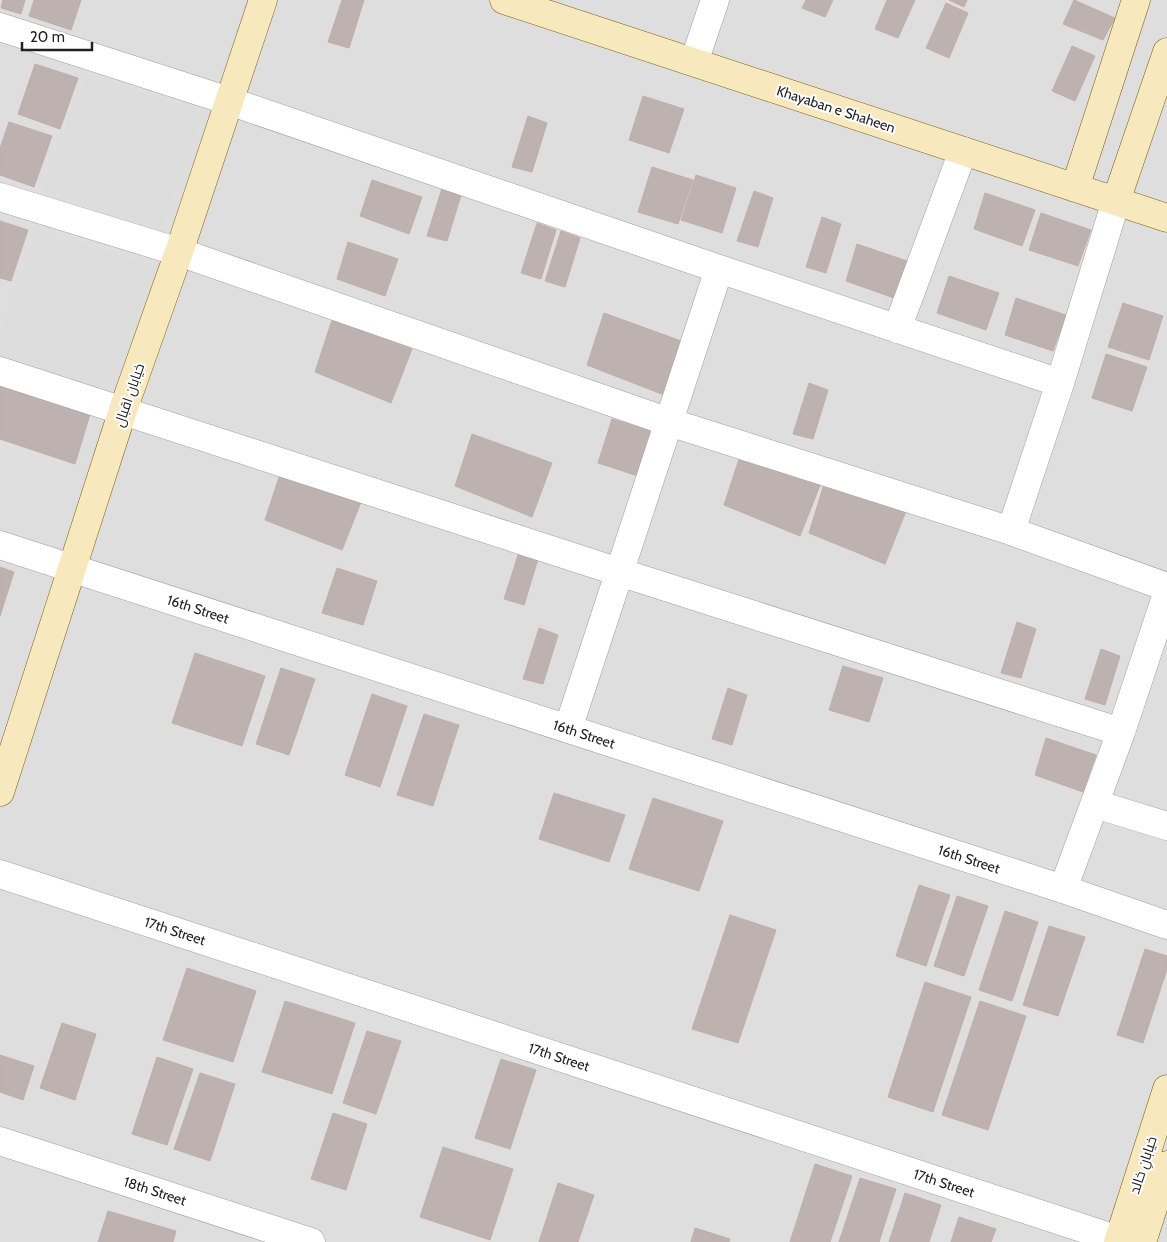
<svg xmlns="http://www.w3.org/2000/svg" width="1167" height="1242" viewBox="0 0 1167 1242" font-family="Cabin,Cairo,sans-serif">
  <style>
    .residential { fill: #dfdede }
    .parking { fill: #ddd }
    .building { fill: #beb2b1; stroke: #c2adaa }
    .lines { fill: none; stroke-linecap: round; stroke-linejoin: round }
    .street-casing { stroke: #9e9e9e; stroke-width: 29 }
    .secondary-casing { stroke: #775e08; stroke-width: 29 }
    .street { stroke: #fff; stroke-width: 28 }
    .secondary { stroke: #f8e8be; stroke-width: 28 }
    .labels { text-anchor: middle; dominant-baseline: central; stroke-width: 4; stroke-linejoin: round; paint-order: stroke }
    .street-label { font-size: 14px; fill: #212121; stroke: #fff }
  </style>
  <rect width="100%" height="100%" fill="#f1ebe8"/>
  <path class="residential" d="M0,0H1167V1242H0Z"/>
  <path class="parking" d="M85,76L205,114L159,238L38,198Z
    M38,232L158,271L111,394L0,358V328Z"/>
  <path class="building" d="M3,0H25L21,14L1,8Z
    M34,0H81L71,30L29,16Z
    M342,0H364L349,48L328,42Z
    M806,0H833L825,17L802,8Z
    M887,0H915L898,38L875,29Z
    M949,0H967L964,7Z
    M1074,0L1115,18L1103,40L1063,24Z
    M946,3L968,13L949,58L926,48Z
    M1072,46L1095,56L1075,101L1052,91Z
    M35,64L78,78L60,129L18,114Z
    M643,96L684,109L669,153L629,140Z
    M528,116L547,123L532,172L512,167Z
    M9,122L52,136L34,187L0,175V148Z
    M652,167L693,180L678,224L638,212Z
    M696,175L736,188L722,233L681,220Z
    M372,180L422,197L409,234L360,216Z
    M443,185L462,192L447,241L427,236Z
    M754,191L773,198L758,247L737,241Z
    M985,193L1035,210L1022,246L974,229Z
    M1041,213L1091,230L1078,266L1029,250Z
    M822,217L841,224L826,273L806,267Z
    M0,221L28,230L11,281L0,278Z
    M537,223L556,230L541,279L521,273Z
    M561,231L580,238L565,287L545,281Z
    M348,242L398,259L385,296L337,279Z
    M857,244L907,261L894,298L846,281Z
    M949,276L999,293L986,330L937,313Z
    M1016,298L1066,315L1053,351L1005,335Z
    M1123,303L1163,316L1149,360L1108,347Z
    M604,313L684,342L664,395L587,365Z
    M332,320L412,349L391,403L315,372Z
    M1106,354L1147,367L1132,411L1092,398Z
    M0,381L91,411L75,464L0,439Z
    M809,383L828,390L813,439L793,434Z
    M612,419L653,431L638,476L598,463Z
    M472,434L552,463L532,517L455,486Z
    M741,453L821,483L800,536L724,505Z
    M282,468L363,497L342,550L265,520Z
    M825,481L906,511L885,564L809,533Z
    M520,549L539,556L524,605L504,599Z
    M0,567L14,572L0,616Z
    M337,568L377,581L363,625L322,613Z
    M1017,622L1036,629L1021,678L1001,673Z
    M539,628L558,635L543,684L523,679Z
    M1101,649L1120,656L1105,705L1085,699Z
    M195,653L265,676L242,746L172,723Z
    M843,666L883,678L869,722L829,710Z
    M281,668L315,679L289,755L256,744Z
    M728,688L747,695L732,745L712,739Z
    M372,694L407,706L380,787L345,775Z
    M424,714L459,725L433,806L397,795Z
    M1046,738L1096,755L1083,792L1035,775Z
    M554,793L625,815L609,862L539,839Z
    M653,798L723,821L699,891L629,869Z
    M919,885L950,895L926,966L896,956Z
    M957,896L988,906L964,976L934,966Z
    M1005,911L1038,922L1012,1001L979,990Z
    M730,915L776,930L738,1043L692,1029Z
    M1049,926L1085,937L1058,1016L1023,1005Z
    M1145,949L1167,956V969L1143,1043L1117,1035Z
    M187,968L256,991L233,1062L163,1040Z
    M925,982L971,997L933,1112L888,1097Z
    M285,1001L355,1023L332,1094L262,1072Z
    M980,1001L1026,1016L988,1130L942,1115Z
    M62,1023L96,1034L75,1100L40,1088Z
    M367,1031L401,1041L376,1114L343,1103Z
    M0,1055L34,1066L23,1100L0,1092Z
    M157,1057L193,1069L167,1145L132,1134Z
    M501,1059L536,1070L510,1149L475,1138Z
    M200,1073L235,1084L210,1161L174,1149Z
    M333,1113L367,1124L346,1190L311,1179Z
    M443,1147L513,1169L490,1240L420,1217Z
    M815,1164L852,1176L830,1242H790Z
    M860,1178L896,1189L879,1242H839Z
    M558,1183L594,1195L578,1242H539Z
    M905,1193L941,1205L929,1242H889Z
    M108,1211L176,1231L173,1242H98Z
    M959,1217L996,1229L991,1242H951Z
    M695,1228L730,1239L729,1242H691Z"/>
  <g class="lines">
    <defs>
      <path id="street" d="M0,27L229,101L719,269L1060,383
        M694,62L715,0
        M0,197L179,252L669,422L1011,531L1167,587
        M897,329L963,151
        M0,371L619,572L1121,732
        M1011,531L1060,383L1116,201
        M0,545L1063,889L1167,925
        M568,729L719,269
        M1095,804L1167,826
        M0,874L1119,1240
        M1063,889L1121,732L1167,594
        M0,1141L311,1242"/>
      <path id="secondary" d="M504,0L1167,218
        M1075,188L1136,0
        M1116,201L1167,52
        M0,792L123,410L179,252L263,0
        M1118,1242L1167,1089
        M1142,1242L1167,1165"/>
    </defs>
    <use href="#street" class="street-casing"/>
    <use href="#secondary" class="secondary-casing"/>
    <use href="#street" class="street"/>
    <use href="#secondary" class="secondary"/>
  </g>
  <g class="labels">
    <g class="street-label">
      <text transform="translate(836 109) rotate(18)">Khayaban e Shaheen</text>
      <text transform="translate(129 395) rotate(-71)">خیابان اقبال</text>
      <text transform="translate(198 609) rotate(18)">16th Street</text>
      <text transform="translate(584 734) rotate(18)">16th Street</text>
      <text transform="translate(969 859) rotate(18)">16th Street</text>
      <text transform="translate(175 931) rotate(18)">17th Street</text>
      <text transform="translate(559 1057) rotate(18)">17th Street</text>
      <text transform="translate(1143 1165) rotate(-72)">خیابانِ خالد</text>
      <text transform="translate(944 1183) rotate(18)">17th Street</text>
      <text transform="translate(155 1191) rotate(18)">18th Street</text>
    </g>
  </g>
  <path d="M22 42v8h70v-8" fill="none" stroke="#212121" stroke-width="2.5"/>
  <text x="30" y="42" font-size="15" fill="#212121" stroke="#ffffff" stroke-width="4" paint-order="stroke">20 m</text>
</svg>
